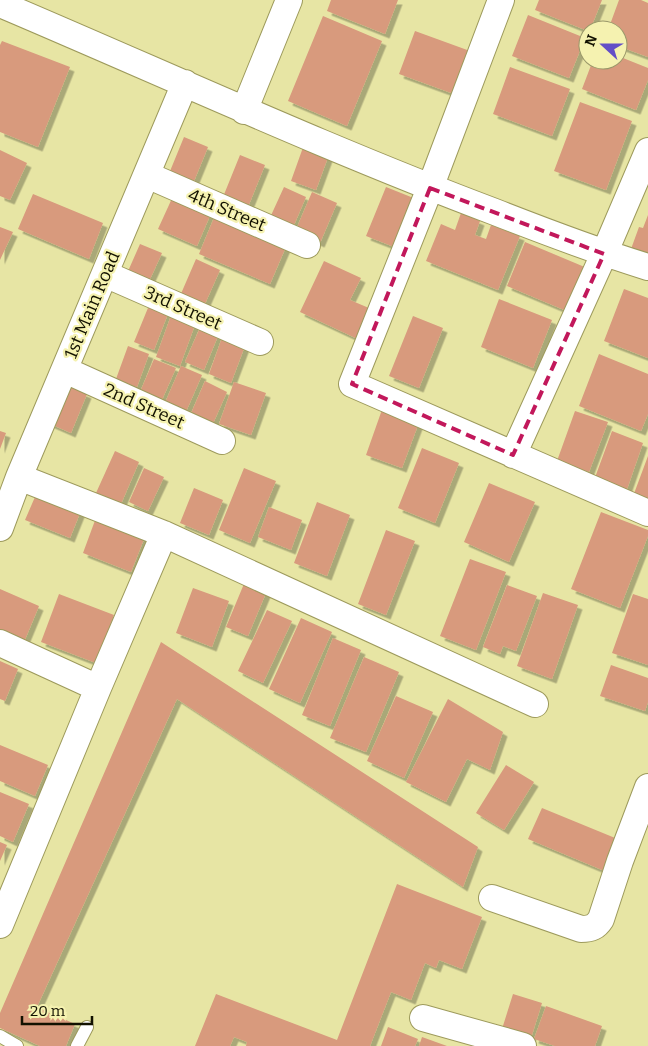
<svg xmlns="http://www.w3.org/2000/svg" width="648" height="1046" viewBox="0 0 648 1046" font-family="Bitter,serif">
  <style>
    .building { fill: #d89a7d; filter: url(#shadow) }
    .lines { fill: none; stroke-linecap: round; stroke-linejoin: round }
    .service-casing { stroke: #9d9a5c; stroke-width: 14 }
    .minor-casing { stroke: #9d9a5c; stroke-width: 28 }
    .service { stroke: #fff; stroke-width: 12 }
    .minor { stroke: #fff; stroke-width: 26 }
    .marked { fill: none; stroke: #c2185b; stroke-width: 4; stroke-dasharray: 10 6; stroke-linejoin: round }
    .labels { text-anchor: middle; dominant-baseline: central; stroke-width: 4.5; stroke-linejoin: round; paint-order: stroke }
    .street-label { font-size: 18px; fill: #121100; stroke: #f5f2b0 }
  </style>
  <defs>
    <filter id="shadow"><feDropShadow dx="4.5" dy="4.5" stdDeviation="0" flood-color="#0004"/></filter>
  </defs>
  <rect width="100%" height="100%" fill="#e7e5a4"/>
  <path class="building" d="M331,0H398L385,34L327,11Z
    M539,0H602L590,30L588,31L535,10Z
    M619,0H641L648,3V57L618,46V30H608Z
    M528,15L585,38L569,78L512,56Z
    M323,16L382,41L347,126L288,101Z
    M415,31L470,51L454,94L399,74Z
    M2,41L70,67L38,147L0,132V45Z
    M618,56L648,68V80L636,110L582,89L593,60H618Z
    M510,67L570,89L552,136L493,114Z
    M580,102L632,121L606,190L554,171Z
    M184,137L208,147L192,186L168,176Z
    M306,139L331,149L316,190L291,181Z
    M0,150L27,163L10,200L0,196Z
    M240,155L265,165L248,207L223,197Z
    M284,187L306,197L291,232L268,222Z
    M386,187L421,201L402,250L366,236Z
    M312,192L337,203L320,243L295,232Z
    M33,194L103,223L89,259L18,229Z
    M174,194L212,211L197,246L158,229Z
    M216,213L288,242L270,284L199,254Z
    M461,213L480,221L475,235L486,239L491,225L520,236L498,290L426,261L441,224L455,230Z
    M648,215V255L631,249L639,227L643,228Z
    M0,227L13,232L0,260Z
    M525,242L587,268L569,312L507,286Z
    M140,244L162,253L146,288L125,278Z
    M196,259L220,270L204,306L180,296Z
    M324,261L361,278L350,300L376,311L362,341L300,312Z
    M624,289L648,298V358L604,341Z
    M499,299L552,320L533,368L481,347Z
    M150,303L169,311L154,350L134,342Z
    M172,313L196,322L180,366L156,357Z
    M413,316L443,328L419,388L389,376Z
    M202,323L220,331L204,370L185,362Z
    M223,335L246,343L231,383L209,374Z
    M128,346L149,354L137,387L116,379Z
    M599,354L648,374V414L641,431L579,406Z
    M154,359L176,368L161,402L140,392Z
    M181,366L202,375L185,414L164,405Z
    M205,381L227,392L211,428L189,418Z
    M234,382L266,393L251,435L219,424Z
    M64,384L87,394L71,433L48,423Z
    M384,404L421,417L402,468L366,455Z
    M575,411L608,422L589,472L557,461Z
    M0,431L6,433L0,449Z
    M612,431L643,443L625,495L593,483Z
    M422,448L459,463L435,523L398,508Z
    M115,451L139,462L121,504L96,493Z
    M648,456V504L632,499Z
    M144,468L164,477L148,511L129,502Z
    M244,468L276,481L250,543L219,530Z
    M489,483L535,502L509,562L464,542Z
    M194,488L223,500L209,535L180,523Z
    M38,490L82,508L70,538L25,520Z
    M317,502L350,515L327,576L294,563Z
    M269,507L302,520L291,550L258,537Z
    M601,512L648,530V536L620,608L571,589Z
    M97,515L146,534L131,572L83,553Z
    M386,530L415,541L386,615L358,604Z
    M470,559L506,572L476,650L440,636Z
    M246,579L268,588L248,636L226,627Z
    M507,585L537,596L516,651L503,646L500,654L483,647Z
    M193,588L229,601L212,647L176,633Z
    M0,589L39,606L24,642L0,631Z
    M543,593L578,605L552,679L517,666Z
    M59,594L114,615L96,663L41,642Z
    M633,594L648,599V665L612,653Z
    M267,610L292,621L263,683L238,671Z
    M301,618L332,632L300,703L269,689Z
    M333,638L361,650L330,726L302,715Z
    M161,642L478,847L463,887L177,699L37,1007L75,1024L66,1046H40L0,1028V1013Z
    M364,657L399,672L366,752L330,738Z
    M0,661L18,669L5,701L0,699Z
    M611,665L648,678V702L645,711L600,696Z
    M396,696L433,712L404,778L367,761Z
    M448,699L503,732L490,770L467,759L446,802L406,782Z
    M0,745L48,765L35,796L0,781Z
    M506,765L534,782L504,830L476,813Z
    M0,792L29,804L13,842L0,836Z
    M542,808L620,840L607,872L528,839Z
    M0,842L7,845L0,861Z
    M397,884L482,917L462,969L439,960L436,968L425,963L411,1000L391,992L370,1046H246L247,1042L234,1037L230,1046H195L216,994L337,1040Z
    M513,994L542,1003L531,1038L502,1029Z
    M546,1006L602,1026L595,1046H555L534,1039Z
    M388,1027L418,1039L415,1046H381Z
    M422,1037L447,1046H419Z"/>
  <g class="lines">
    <defs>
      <path id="service" d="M0,1036L17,1046
        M77,1046L87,1027"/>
      <path id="minor" d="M501,0L430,188L352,384L648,513
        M0,4C165,74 327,149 495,212C546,232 596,251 648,267
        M244,111L289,0
        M147,175L307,245
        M105,274L260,342
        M65,370L222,441
        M513,455L604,254L648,151
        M19,477L164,534L535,704
        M0,528L19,477L185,83
        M0,643L98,688
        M492,898L581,929C591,929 596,927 601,919L620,861L648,787
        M0,925L98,688L164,534
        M423,1018L523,1046"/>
    </defs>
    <use href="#service" class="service-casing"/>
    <use href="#minor" class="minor-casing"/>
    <use href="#service" class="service"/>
    <use href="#minor" class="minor"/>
  </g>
  <path class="marked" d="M430,188L604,254L513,455L352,384Z"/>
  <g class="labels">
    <g class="street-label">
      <text transform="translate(227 210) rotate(23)">4th Street</text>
      <text transform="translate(92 305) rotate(-67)">1st Main Road</text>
      <text transform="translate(183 308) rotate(24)">3rd Street</text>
      <text transform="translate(144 406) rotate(24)">2nd Street</text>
    </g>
  </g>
  <g transform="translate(603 45) rotate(291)"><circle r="24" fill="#f5f2b0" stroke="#9a986a"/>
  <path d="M0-4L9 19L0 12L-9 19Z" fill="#634ec7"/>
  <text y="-8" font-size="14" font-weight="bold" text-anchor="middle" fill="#121100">N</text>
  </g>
  <path d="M22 1016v8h70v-8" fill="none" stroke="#121100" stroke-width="2.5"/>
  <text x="30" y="1016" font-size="15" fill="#121100" stroke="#f5f2b0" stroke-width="4" paint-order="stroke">20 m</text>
</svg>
